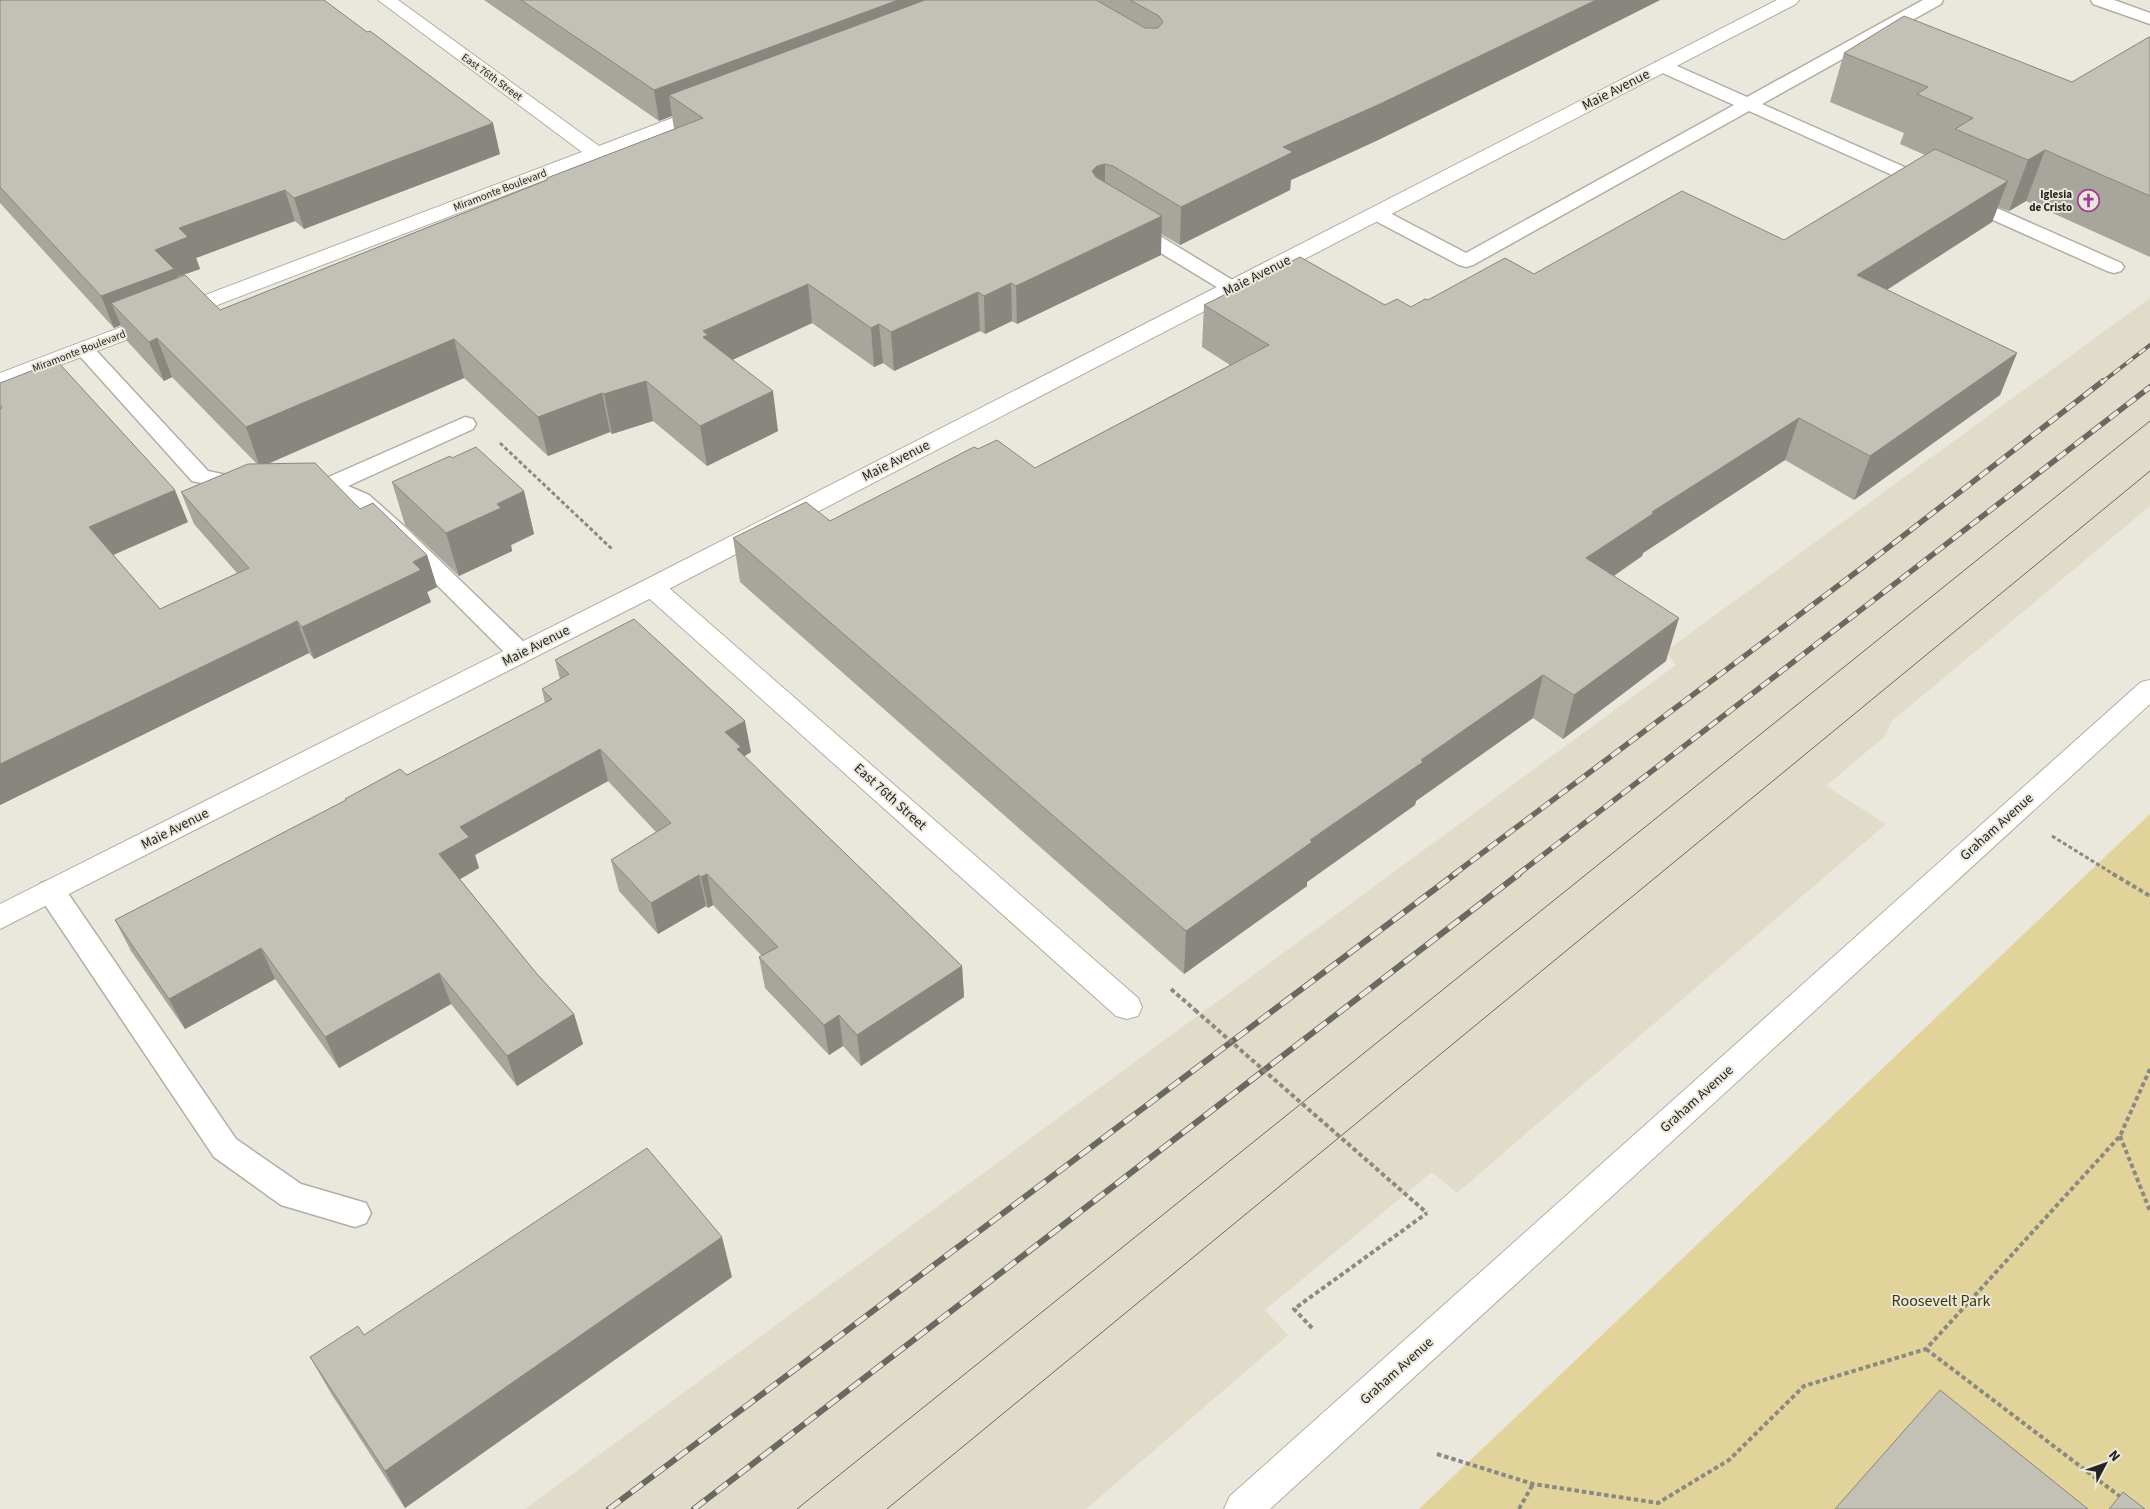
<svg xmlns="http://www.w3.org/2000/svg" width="2150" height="1509" viewBox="0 0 2150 1509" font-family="'Source Sans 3',sans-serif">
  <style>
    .built { fill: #e1dcc9 }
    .green { fill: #e2d39b }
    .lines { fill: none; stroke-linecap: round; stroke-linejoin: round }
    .lane-casing { stroke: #b1aea4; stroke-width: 3 }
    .street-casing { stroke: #b1aea4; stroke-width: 2 }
    .secondary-casing { stroke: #b1aea4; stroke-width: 2 }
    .path-far1 { stroke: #8b8a81; stroke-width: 3; stroke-dasharray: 4 2.5; stroke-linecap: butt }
    .path { stroke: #8b8a81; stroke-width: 4; stroke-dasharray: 4.5 3; stroke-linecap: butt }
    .lane { fill: #fff; fill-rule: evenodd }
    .street { fill: #fff; fill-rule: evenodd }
    .secondary { fill: #fff; fill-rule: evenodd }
    .tram { stroke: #696861; stroke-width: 1 }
    .rail-far2-casing { stroke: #696861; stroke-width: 4 }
    .rail-far1-casing { stroke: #696861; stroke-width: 5.5 }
    .rail-casing { stroke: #696861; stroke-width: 6 }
    .rail-far2 { stroke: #eae8dc; stroke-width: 2.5; stroke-dasharray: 8; stroke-linecap: butt }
    .rail-far1 { stroke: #eae8dc; stroke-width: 4; stroke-dasharray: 11; stroke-linecap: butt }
    .rail { stroke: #eae8dc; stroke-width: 4.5; stroke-dasharray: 14; stroke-linecap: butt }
    .path-bridge { stroke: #8b8a81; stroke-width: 4; stroke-dasharray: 4.5 3; stroke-linecap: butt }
    .wall { fill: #a8a59c }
    .shaded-wall { fill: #88867f }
    .building { fill: #c3c0b5; stroke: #88867f }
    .labels { text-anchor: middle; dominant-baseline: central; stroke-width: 4; stroke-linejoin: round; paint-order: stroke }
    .far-street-label { font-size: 11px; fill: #252420; stroke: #eae8dc }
    .far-poi-label { font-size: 11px; font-weight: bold; fill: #252420; stroke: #eae8dc; text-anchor: end }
    .street-label { font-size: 14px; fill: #252420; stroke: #eae8dc }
    .near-park-label { font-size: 16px; fill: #413707; stroke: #eae8dc }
  </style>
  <rect width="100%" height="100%" fill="#eae8dc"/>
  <path class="built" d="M2150,298V506L1892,721L1884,737L1826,786L1886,824L1457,1193L1432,1172L1265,1310L1288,1335L1086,1509H525L1676,665L1666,651Z"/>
  <path class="green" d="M2150,814V1509H1419Z"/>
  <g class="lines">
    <defs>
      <path id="lane" d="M1923,0H1943L1941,4L1762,104L2121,263L2124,267L2121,271L2114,273L2107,271L1749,111L1473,265L1466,267L1459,265L1370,218L1367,214L1370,210H1384L1466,253L1734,105L1656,70L1653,66L1656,62H1668L1747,97Z
        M2091,0H2114L2150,13V24L2093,4Z
        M1130,220L1137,222L1239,284L1242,288L1239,292L1232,294L1225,292L1123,230L1120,226L1123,222Z
        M84,343L91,345L208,471L254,481L257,486L254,491L246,493L192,481L77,353L73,349L77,345Z
        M465,417L473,419L476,424L473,429L348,486L369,495L405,527L529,647L532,653L529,659L520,662L511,659L389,537L353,505L325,493L302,492L299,487L302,482L324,479Z
        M51,880L61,883L236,1139L301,1184L366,1203L371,1213L366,1223L355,1227L281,1205L214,1157L41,899L37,891L41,883Z"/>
      <path id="street" d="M378,0H398L599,146L701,107H715L717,111L715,115L0,388V373L582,152Z
        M652,579L661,581L1138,998L1142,1007L1138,1016L1127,1019L1116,1016L643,593L639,587L643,581Z"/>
      <path id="secondary" d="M1777,0H1799L1796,4L661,593L0,929V904L643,581Z
        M2150,680V704L1270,1509H1224L1230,1496L2141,682Z"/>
    </defs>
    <use href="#lane" class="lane-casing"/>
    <use href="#street" class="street-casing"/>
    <use href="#secondary" class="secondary-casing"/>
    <path class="path-far1" d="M500,443L612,549
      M2052,836L2115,875"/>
    <path class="path" d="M2113,874L2150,896
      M1171,989L1195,1010
      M2120,1136L2150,1211
      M1312,1328L1294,1309L1427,1213
      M1926,1349L2122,1498
      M1437,1454L1533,1484L1658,1503L1729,1460L1804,1386L1926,1349L2120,1136L2150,1069
      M1519,1509L1533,1484"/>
    <use href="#lane" class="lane"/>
    <use href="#street" class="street"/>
    <use href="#secondary" class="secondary"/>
    <path class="tram" d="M797,1509L2150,421
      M887,1509L2150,471"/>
    <defs>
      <path id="rail-far2" d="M2101,383L2150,345"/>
      <path id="rail-far1" d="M1453,875L1863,567L2103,381
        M1517,875L2150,387"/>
      <path id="rail" d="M609,1509L1455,874
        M694,1509L1519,874"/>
    </defs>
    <use href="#rail-far2" class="rail-far2-casing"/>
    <use href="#rail-far1" class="rail-far1-casing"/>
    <use href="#rail" class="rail-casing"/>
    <use href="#rail-far2" class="rail-far2"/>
    <use href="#rail-far1" class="rail-far1"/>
    <use href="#rail" class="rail"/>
    <path class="path-bridge" d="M1195,1010L1427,1213"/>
  </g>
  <path class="wall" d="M0,0L500,154L304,229L295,221L196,258L200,269L177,277V278L220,310L674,129L672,116L659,121L484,0H1660L1527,67L1376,141L1291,180L1290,190L1180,245L1161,234V255L1017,324L1012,321L985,334L980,331L894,371L883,363L874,367L812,323L732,360L778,431L707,466L653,421L612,434L610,432L548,456L464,378L268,464L360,509L427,555L437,587L427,592L431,602L314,659L309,653L0,805V383L188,522L113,555L160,609L237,573L194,524L181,492L257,464L172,377L164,381L127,341L121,325L114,328L0,203Z
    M2150,37V257L2026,201L2009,211L1998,207L1992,222L1887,290L2017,353L2000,395L1854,500L1785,460L1643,553L1642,556L1614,576L1666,661L1563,739L1533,718L1416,801L1415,805L1307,882V886L1184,974L740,582L733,538L830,521L978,449L1035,468L1230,365L1202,347L1204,305H1385L1411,307L1428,300L1534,274L1784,240L1925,155L1900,144L1904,133L1830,102L1844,53L2072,82Z
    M452,458L524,491L534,534L511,545L512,551L459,576L405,525L392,482Z
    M555,660L751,752L744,756L962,966L964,997L861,1066L843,1046L829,1055L765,988L759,957L762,956L713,905L708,908L706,906L658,934L619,891L611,860L656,832L608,781L475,855L479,868L460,879L537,974L574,1014L583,1044L517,1086L451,1004L339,1068L275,979L185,1029L131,951L115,920L346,801L345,799L407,775L545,703L542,689L560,679Z
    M732,1277L405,1508L332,1395L310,1357L364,1335Z"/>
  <path class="shaded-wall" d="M898,0H976L669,95L672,116L659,121L654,90Z
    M1596,0H1660L1527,67L1376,141L1291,180L1290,190L1180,245L1181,207L1283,147Z
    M493,123L500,154L304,229L294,198Z
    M2045,150L2026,201L2009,211L2028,160Z
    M1105,164V201L1092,171L1097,166Z
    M2008,181L1992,222L1844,317L1857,275Z
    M285,190L295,221L196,258L200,269L177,277L186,300L111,303L121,325L114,328L101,296L179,228Z
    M1162,216L1161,255L1017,324L1016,286Z
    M1011,283L1012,321L985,334L984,296Z
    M808,284L812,323L713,369L703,337V331Z
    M978,292L980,331L894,371L891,332Z
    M879,324L883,363L874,367L871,328Z
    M157,338L172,377L164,381L149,342Z
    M454,339L464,378L260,467L246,427Z
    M2017,353L2000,395L1854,500L1870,456Z
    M646,381L653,421L612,434L604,394Z
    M773,391L778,431L707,466L700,426Z
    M602,393L610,432L548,456L538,417Z
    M1799,418L1785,460L1643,553L1642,556L1576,602L1586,558L1652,512Z
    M175,490L188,522L104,559L89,527Z
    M524,491L534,534L511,545L512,551L459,576L446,533L497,504Z
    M427,555L437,587L427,592L431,602L314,659L302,627L413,562Z
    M1679,618L1666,661L1563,739L1574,695Z
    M297,621L309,653L0,805V764Z
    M1543,675L1533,718L1416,801L1415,805L1307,882V886L1184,974L1186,931L1421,760Z
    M745,721L751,752L743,757L746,778L725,732Z
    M600,749L608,781L475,855L479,868L450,885L439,854L460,827Z
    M707,874L713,905L708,908L701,877Z
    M699,875L706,906L658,934L651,903Z
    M261,948L275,979L185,1029L169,999Z
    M962,966L964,997L861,1066L857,1035Z
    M439,973L451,1004L339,1068L325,1037Z
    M574,1014L583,1044L517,1086L507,1056Z
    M839,1015L843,1046L829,1055L824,1025Z
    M722,1237L732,1277L405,1508L385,1471Z"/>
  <path class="building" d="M0,0H324L367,32L370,31L493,123L294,198L285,190L179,228L188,237L155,250L174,269L101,296L0,187Z
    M521,0H898L654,90Z
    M925,0H1096L1145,28H1158L1163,22L1159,16L1130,0H1596L1380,104L1283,147L1293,152L1181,207L1113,166L1105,164L1097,166L1092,171L1096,177L1162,216L1016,286L1011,283L984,296L978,292L891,332L879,324L871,328L808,284L703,331L708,335L703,337L773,391L700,426L646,381L604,394L602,393L538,417L454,339L246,427L157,338L149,342L111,303L185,275L220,310L547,180V178L703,118L669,95Z
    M1904,16L2072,82L2149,37H2150V196L2045,150L2028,160L1955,129L1973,118L1917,94L1928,87L1844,53Z
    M1935,149L2008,181L1857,275L2017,353L1870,456L1799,418L1652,512L1654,513L1586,558L1679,618L1574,695L1543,675L1421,760L1423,762L1310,840L1312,842L1186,931L733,538L806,502L830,521L974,447L978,449L997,440L1035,468L1269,345L1204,305L1300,257L1385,305L1397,299L1411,307L1425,299L1428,300L1505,258L1534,274L1682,191L1784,240Z
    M57,361L175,490L89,527L160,609L249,568L181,492L248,464L315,463L360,509L373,503L427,555L413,562L421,570L302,627L297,621L0,764V409L2,408L0,405V383Z
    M476,447L524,491L497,504L501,508L446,533L392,482L450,456L452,458Z
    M634,619L745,721L725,732L741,747L737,749L962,966L857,1035L839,1015L824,1025L759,957L778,947L707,874L701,877L699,875L651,903L611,860L671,823L600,749L460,827L469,837L439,854L537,974L574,1014L507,1056L439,973L325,1037L261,948L169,999L115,920L346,800L345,799L400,769L407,775L552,699L542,689L569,674L555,660Z
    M647,1148L722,1237L385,1471L310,1357L358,1326L364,1335Z
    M1940,1390L2088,1509H1835Z
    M2123,1492L2145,1509H2109Z"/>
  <defs>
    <symbol id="church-ring" viewBox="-11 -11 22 22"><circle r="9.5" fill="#eae8dc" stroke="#a53a9a" stroke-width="1.5"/><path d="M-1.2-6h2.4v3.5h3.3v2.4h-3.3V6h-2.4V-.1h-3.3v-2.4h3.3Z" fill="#a53a9a"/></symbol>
  </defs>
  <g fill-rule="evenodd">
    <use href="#church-ring" x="2076" y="188" width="25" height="25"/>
  </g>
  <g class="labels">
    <g class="far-street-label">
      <text transform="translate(492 77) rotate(36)">East 76th Street</text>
      <text transform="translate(500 190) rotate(-21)">Miramonte Boulevard</text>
      <text transform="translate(79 351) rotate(-21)">Miramonte Boulevard</text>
    </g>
    <g class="far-poi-label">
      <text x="2072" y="194">Iglesia<tspan x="2072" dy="13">de Cristo</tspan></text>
    </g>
    <g class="street-label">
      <text transform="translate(1616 90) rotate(-27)">Maie Avenue</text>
      <text transform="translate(1257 276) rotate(-27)">Maie Avenue</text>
      <text transform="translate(896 461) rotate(-27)">Maie Avenue</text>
      <text transform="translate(536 646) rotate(-27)">Maie Avenue</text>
      <text transform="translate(890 797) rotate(42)">East 76th Street</text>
      <text transform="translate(1997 827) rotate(-42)">Graham Avenue</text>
      <text transform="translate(175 829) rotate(-27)">Maie Avenue</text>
      <text transform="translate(1697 1099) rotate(-42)">Graham Avenue</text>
      <text transform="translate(1397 1371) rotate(-42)">Graham Avenue</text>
    </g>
    <g class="near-park-label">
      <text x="1941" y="1301">Roosevelt Park</text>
    </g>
  </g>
  <g transform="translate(2105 1464) rotate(49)" stroke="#eae8dc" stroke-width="4" paint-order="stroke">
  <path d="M0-4L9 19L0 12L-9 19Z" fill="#252420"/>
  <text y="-8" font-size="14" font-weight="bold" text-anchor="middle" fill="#252420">N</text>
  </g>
</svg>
